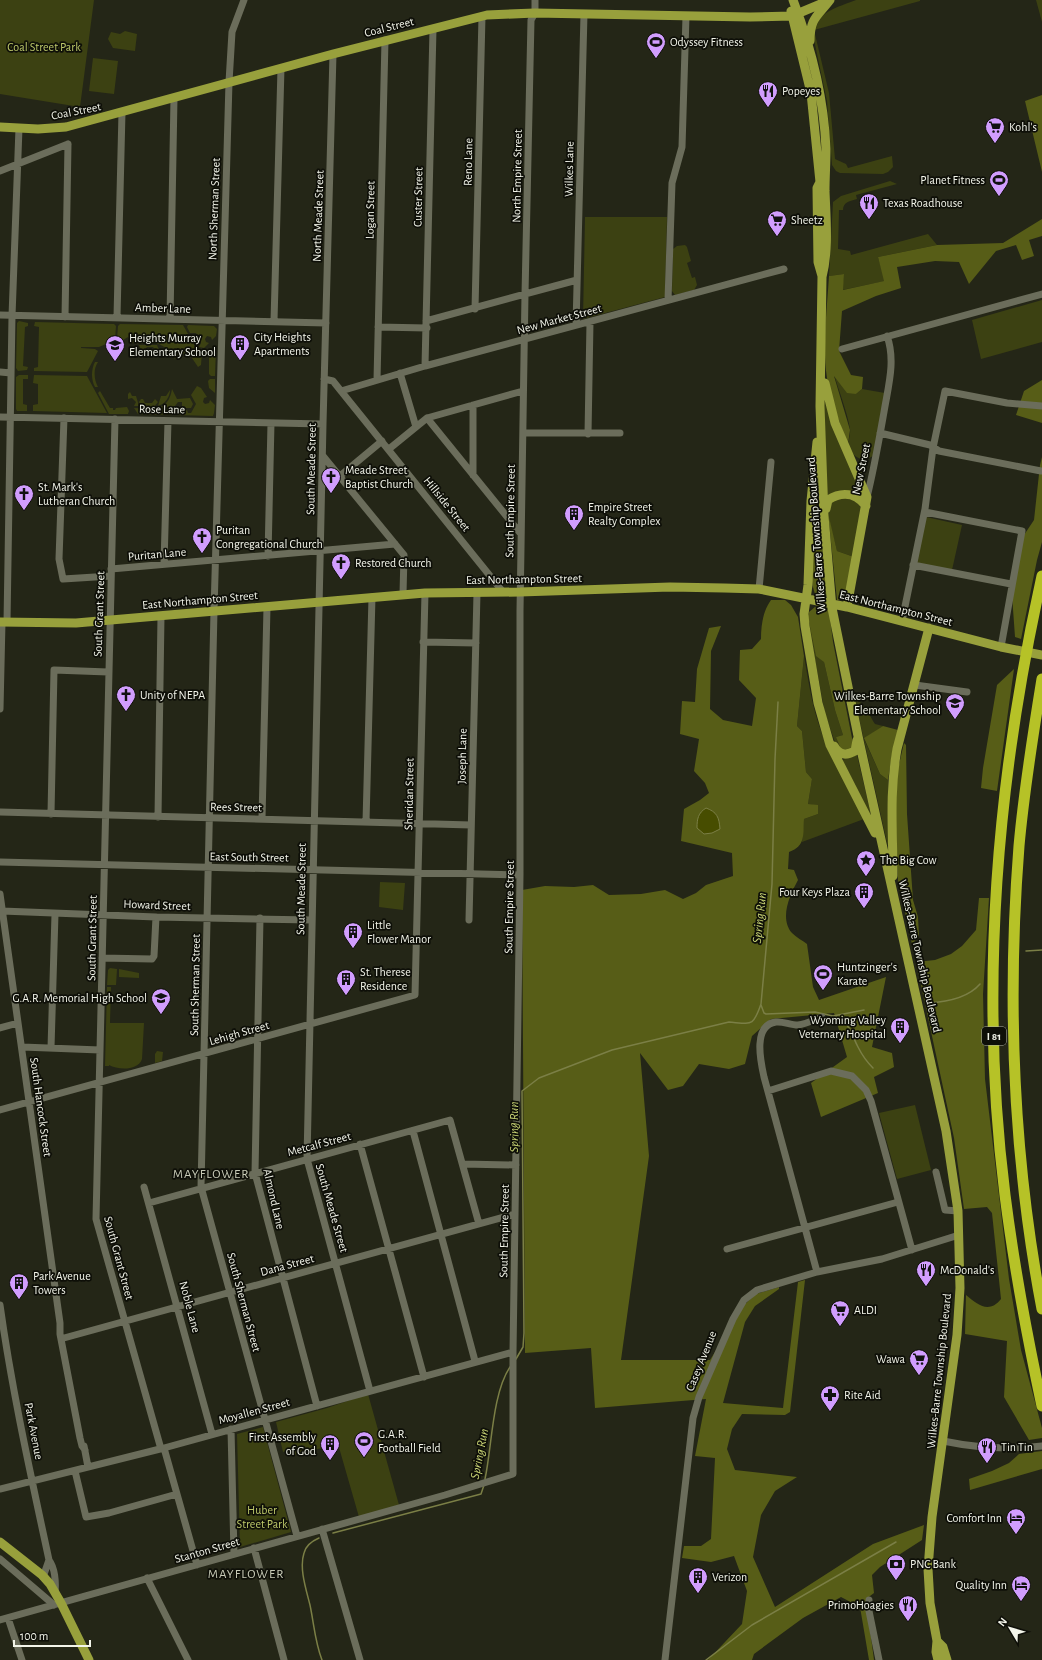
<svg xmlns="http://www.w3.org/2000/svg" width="1042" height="1660" viewBox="0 0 1042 1660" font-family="'Alegreya Sans',sans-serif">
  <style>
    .green { fill: #3c4112 }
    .forest { fill: #575d17 }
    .water { fill: #474d00; stroke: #7b7f46 }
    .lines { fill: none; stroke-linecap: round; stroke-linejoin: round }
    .stream { stroke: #7b7f46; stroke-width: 1.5 }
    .minor { stroke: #6b6d5b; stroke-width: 7 }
    .major { stroke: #98a03c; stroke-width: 9 }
    .highway { stroke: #b6c227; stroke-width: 11 }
    .labels { text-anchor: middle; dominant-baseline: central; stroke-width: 3.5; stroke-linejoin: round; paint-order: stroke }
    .shield { fill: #0e0f08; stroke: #aeb0a6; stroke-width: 1 }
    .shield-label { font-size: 11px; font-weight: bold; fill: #f3f5ea }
    .street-label { font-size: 12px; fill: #f3f5ea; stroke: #0e0f08 }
    .poi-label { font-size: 12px; fill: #f3f5ea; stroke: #0e0f08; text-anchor: start }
    .park-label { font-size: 12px; fill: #bec96a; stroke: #0e0f08 }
    .water-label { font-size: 13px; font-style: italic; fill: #cbd676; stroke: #0e0f08 }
    .neighbourhood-label { font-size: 13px; letter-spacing: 1px; fill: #c7cab6; stroke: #0e0f08 }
  </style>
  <rect width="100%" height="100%" fill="#242617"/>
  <path class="green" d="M0,0H94L80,107L0,94Z
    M856,0H920V1L814,30L829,93L835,159L846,164L848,168L892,156L893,167L888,172L883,174L840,173L836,171L832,165L827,101L813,35C814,12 839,7 856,0Z
    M1036,0H1042V22Z
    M125,31L137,34L135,51L113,48L108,39L111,32L120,34Z
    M93,58L118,61L114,94L89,91Z
    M890,181L897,184L856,195L857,199C850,201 843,202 843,210H839L838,249L850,251L851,255L928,234L937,245L878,257L885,281L842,290L844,274L829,276L833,202L841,196Z
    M585,217H667L665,297L583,319Z
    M685,245L687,247L691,261L687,263L692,278L695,277L697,285L694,290L675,295L672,291L673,249L677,246Z
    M1042,300V342L981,359L972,320Z
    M19,321L28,323V326L25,327L23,366L28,367L27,370L18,371L16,368L17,323Z
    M35,322L114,324L116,326L115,340L99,347H81V348L95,349L98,351L87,372L34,371V368L38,367L39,327L34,326Z
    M120,324L183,325L196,348L191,356H187L186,354H178L175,359L168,349L159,344L131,343L128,337L120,342L117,339L118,326Z
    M188,325L214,326L217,329L216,336L212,340L211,337L207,336L205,339L206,342L209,343L204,348L199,347L201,343L196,333H190L187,327Z
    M139,345H157L159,350L156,351L153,347H147L144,351L141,350Z
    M215,348H216L215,376H211L209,374V354Z
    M198,349L202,352L201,365L198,367L192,358Z
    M95,362H98C93,369 94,380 98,387H95C91,380 91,369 95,362Z
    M834,374L856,394L862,389L885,393L874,455C866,462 856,460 850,450C846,443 851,437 850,429C847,411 839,392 834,374Z
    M19,375H28V379H23V404L27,405V411H17L16,409V377Z
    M34,375L87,376L107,413L33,411V405L38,404V384L33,383Z
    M210,379H215V393L209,388L208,381Z
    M197,386L201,388L207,397L204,398L203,402L205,404L209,403L210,400L215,405L214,413L213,416L138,414L134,408C154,409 168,412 172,389L177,399L190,398L193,404L191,408H182V402H178L175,406L178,410H187L188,413H191L196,404L191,395Z
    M170,390C170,397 165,404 158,406L161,396H166Z
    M100,391L110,408H113V410H115L116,408L127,407L129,411L128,414H109L98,393Z
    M130,392L132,396H136L139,406H134L136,402L132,398L128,399V394Z
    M824,392L862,496H826Z
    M141,399H143L145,403H152L155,399L158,402L154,407H141L139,402Z
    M840,497C850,499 858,500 862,510L854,557L837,551C835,541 826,516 829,507C831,501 835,499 840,497Z
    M926,517L962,525L952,570L916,563Z
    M808,622H809L824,662L835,710L843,735L836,737L849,750L846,751L836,745L825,714Z
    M804,656C808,678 811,700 818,722C828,755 849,788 864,819L802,842L804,819L818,814V806L808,804L812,779L806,772L802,731L797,726Z
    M855,700C865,702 870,717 875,724L883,726L864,739L880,774L888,780V847C877,798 866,749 855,700Z
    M857,755L872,819L855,784L842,760Z
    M380,882L405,883L403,910L379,907Z
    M110,968L117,969L116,985H107L108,970Z
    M119,969L139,973V978L119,977Z
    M107,987H111L110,1023H144L142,1059C138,1071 118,1070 109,1065V1066H105Z
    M157,1051L163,1052L162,1061L155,1063V1054Z
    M915,1105L931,1170L897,1179L879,1113Z
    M368,1394L399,1505L359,1517L338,1444L290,1456L289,1450L283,1452L276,1422L327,1408Z
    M263,1427L291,1532L240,1547L237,1434Z"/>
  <path class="forest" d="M1042,95V172L1025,101Z
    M1042,219V236L1029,240L1034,256L1022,260L1016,245L996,251L969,284L959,262L935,261L897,267L901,288L876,296L842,311L839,351L851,375L863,377L862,389L856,394L847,393L834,376L850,430L848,444C839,422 831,401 827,378C822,345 827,310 829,276L844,274L843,290L884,281L878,257L937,245L1003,243Z
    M1042,380V423L1016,415L1024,391Z
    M1042,457V542L1037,560L1021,639L1015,637L1012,595L1024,535L1034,520L1040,465Z
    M816,495L827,594L822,599L817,598C805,577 814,520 816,495Z
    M828,513L837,551L854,557L844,600H837Z
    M771,600H785L791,605L798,617L804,656L797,726L802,731L806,772L812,779L808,804L818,805V814L804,819C803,834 806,846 789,852L788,869L794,870L798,880C790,895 779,918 792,933C796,937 803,941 807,944L813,987L819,1000L886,977L872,1047L892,1053L894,1067L874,1077L878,1093L821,1117L811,1083L847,1057L834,1013L771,1019L752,1036L745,1064L729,1069L699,1064L683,1086L668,1090L640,1053L649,1156L621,1360H710L745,1304L756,1294L779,1287V1289L755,1306L745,1322L723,1403L783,1408L798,1282L805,1280L790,1412L785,1415L742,1414L732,1429L727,1449L735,1470L797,1477L775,1491L761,1515L753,1557L775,1607L873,1544L924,1525L922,1540L880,1567L872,1575L874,1593L866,1599L874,1660H869L860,1607L841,1597L803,1618L754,1654L752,1660H708L742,1624L747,1591L734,1556L711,1562L682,1558L684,1546H701L711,1539L715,1458L695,1456L706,1399L595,1408L591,1348L525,1353L522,890L545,886L574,887L593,885L609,895L641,894L665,890L683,899L696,893L706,885L733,876L732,853L681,841L684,809L700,800L709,793L705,783L694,771L699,739L680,734L682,701L695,702L697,669L709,628L721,626L711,651L710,709L723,720L752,726L756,698L739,680L740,650L752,649L761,639C761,625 763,611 771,600Z
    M815,607L829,610L833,642L853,743L852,747L849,750L841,749L836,737L843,735L835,710L824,662L816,656L808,617L809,612Z
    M1014,669L997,791L981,788L983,768L997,685Z
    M883,726L898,730L892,754L888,780L880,774L864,738Z
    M904,743L906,745L907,814L913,900L918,917L919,936L912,944L898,880L897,851L895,807L897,773Z
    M979,898H989L983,994L985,1079L1009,1279L1021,1350L1042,1428V1438L1029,1440L1004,1397L1007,1341L965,1334L966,1295C978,1305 989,1314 1001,1299L992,1213L987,1207L964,1209L954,1138L916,962L935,960L951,954L962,946L976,930Z
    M1042,1451V1469L970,1490L969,1479L992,1471L1009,1463L1019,1454Z"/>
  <path class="water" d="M706,808C717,812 719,817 720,829L712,833L704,834L697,828C697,819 698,813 706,808Z"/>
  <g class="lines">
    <path class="stream" d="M1026,951L1042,950
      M928,1003C946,1002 968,998 980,984
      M761,1005L764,1013L766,1014L815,1012L833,1016L864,1010
      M833,1016C850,1021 851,1034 858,1047C862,1055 867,1062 873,1068
      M516,1359L523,1347L524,1333L522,1091L539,1078L612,1050L729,1022C752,1024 753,1027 761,1004L772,884L775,759L778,702
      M485,1479C492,1447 492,1394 510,1367
      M333,1533L481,1494L484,1485
      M319,1538C312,1541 306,1545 304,1553C299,1568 306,1589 310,1605C314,1624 315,1642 322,1660
      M706,1660L752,1625L896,1542"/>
    <path class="minor" d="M244,0L232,32L229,82L214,611L201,1187L297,1536
      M333,54L323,424L307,1159L370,1391
      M0,171L68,144
      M668,300L672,183L682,147L686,16
      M475,309L482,16
      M0,315L326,323
      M65,317L68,144
      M117,317L122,112
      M170,319L174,98
      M274,321L281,68
      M426,321L577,280
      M576,325L584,14
      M378,327L427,328
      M842,349L1042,294
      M425,366L433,29
      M0,372L11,373
      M400,373L416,427
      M324,379L333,381L341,391L503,592
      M377,380L385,40
      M341,391L425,366L784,269
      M473,405V475
      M0,417L323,424
      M64,418L59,559L63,579L111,576
      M427,418L521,534
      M115,419L96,1219L161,1449
      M523,433H620
      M880,433L930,445L939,451L1041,471
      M588,434L590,322
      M389,449L427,418L523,391
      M323,456L404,555L403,594
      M340,476L382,441
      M867,497C874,469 879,440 884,412C888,387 896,361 887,336
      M925,512L1022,531L1001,647
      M268,556L271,423
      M164,564L168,421
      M913,565L1011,584
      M111,569L395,544
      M759,589L771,462
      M902,621L925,509L933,448L945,391L1007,403L1042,406
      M7,622L12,316L19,128
      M423,642L476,643
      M915,685L967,692
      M0,709L2,622
      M0,812L471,825
      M51,814L54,670L108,672
      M158,817L161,616
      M262,819L267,607
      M366,822L372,597
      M0,862L520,875
      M0,894L60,1323V1334L80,1438L82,1446L85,1450
      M2,911L156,917L312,920
      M260,918L255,1173L317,1406
      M469,920L477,593
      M102,958L152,959L154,956L156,917
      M0,1028L18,1023
      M22,1047L100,1050
      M51,1048L55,914
      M768,1091L831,1071L852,1076L866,1090L871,1101L912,1250
      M0,1110L415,995L425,593
      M413,1131L475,1361
      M360,1144L424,1377
      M463,1164L516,1165
      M936,1172L945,1210L958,1211
      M144,1187L212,1434
      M149,1203L450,1120L479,1224
      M727,1249L898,1202
      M817,1272L764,1077C761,1063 752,1025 776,1022C783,1021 790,1025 798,1025C806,1024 814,1020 822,1017
      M0,1305C12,1391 31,1476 49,1560C55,1568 56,1582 55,1592
      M64,1338L515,1214
      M231,1429L234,1554
      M943,1441C977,1448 1008,1450 1042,1446
      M84,1446L88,1467
      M164,1448L197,1565
      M75,1471L86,1517L109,1513L177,1494
      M0,1489L164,1448L513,1352
      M322,1529L360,1660
      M254,1548L284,1660
      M0,1559L54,1605
      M43,1577L49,1560
      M147,1578L188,1660
      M869,1600V1611L879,1660
      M8,1618L22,1660
      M0,1620L445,1495L513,1474V1352L520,875V611L525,294L531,20L535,13V0
      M665,1660L693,1418L699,1397L733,1319L744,1300L757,1290L817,1272L882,1259L959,1235"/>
    <path class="major" d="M793,0C811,47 824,98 826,149C826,163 825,177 825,191C826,220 829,249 822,277L820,406L824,516L832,608L858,736L946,1131L958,1211L960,1288L957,1335L932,1517L928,1569L930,1603L937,1641L936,1652L938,1660
      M791,11L811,93L820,182L817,188L818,262L822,276
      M810,41C810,18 817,17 830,0
      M0,127L38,129L66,127L333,54L487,15L535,13L750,17L792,16L830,0
      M825,383L835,423L867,497L847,607
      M817,442L811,501L808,585L804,614L805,626L818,703L830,745L875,833
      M826,509L828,500C842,491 856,493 866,506
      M0,622L76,623L425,593L520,592L670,587L724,588L759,589L847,607L1001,647L1042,655
      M834,746C839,755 846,756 855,751L857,740
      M893,876C893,832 889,794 897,749L929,628
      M0,1542L42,1575L50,1584L61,1603L89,1660
      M937,1641L943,1647L947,1660"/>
    <path class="highway" d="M1042,576C997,778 979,989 1005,1195C1014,1266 1027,1336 1042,1406
      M1042,679C1033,734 1024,790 1019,846C1007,1000 1013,1157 1042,1309"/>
  </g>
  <defs>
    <symbol id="stadium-pin" viewBox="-11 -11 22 30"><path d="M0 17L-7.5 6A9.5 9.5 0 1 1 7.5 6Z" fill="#d19dfe" stroke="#0e0f08"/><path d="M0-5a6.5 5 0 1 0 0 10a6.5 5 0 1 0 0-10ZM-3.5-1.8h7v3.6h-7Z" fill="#111"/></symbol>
    <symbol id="restaurant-pin" viewBox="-11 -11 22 30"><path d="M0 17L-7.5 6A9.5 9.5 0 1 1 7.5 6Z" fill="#d19dfe" stroke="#0e0f08"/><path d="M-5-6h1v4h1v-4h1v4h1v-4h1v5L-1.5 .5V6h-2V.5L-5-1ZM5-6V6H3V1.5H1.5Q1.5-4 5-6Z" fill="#111"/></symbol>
    <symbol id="supermarket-pin" viewBox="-11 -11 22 30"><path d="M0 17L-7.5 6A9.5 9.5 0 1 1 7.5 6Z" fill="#d19dfe" stroke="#0e0f08"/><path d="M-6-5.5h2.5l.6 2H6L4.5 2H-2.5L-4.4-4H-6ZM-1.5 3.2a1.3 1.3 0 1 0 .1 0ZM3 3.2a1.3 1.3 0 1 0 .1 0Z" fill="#111"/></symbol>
    <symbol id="building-pin" viewBox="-11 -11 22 30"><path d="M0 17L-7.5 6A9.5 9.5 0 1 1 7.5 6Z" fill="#d19dfe" stroke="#0e0f08"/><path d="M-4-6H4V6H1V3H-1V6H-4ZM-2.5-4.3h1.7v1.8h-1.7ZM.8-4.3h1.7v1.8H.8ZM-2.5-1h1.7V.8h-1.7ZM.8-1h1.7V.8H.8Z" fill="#111"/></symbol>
    <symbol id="school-pin" viewBox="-11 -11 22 30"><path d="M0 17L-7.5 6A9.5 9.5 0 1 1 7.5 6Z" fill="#d19dfe" stroke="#0e0f08"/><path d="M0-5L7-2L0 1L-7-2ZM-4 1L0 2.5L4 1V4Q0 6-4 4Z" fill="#111"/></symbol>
    <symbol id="church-pin" viewBox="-11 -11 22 30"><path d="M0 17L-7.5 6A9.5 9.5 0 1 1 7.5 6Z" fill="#d19dfe" stroke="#0e0f08"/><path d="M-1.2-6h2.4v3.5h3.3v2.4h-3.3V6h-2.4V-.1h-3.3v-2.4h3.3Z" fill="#111"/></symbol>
    <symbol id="sight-pin" viewBox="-11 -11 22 30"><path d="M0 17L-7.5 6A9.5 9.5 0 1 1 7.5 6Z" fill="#d19dfe" stroke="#0e0f08"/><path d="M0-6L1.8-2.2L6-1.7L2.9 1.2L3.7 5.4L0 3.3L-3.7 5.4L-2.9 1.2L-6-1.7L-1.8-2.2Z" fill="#111"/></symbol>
    <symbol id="pharmacy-pin" viewBox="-11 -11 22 30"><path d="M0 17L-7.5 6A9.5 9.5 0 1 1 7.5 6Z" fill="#d19dfe" stroke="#0e0f08"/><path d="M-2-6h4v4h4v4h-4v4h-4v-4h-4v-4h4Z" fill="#111"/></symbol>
    <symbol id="hotel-pin" viewBox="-11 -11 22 30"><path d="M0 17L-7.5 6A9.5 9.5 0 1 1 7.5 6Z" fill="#d19dfe" stroke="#0e0f08"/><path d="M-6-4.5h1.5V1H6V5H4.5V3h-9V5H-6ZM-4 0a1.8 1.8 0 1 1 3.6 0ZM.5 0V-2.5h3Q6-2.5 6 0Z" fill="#111"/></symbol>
    <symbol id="bank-pin" viewBox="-11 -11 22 30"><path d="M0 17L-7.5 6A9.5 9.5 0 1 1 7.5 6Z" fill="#d19dfe" stroke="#0e0f08"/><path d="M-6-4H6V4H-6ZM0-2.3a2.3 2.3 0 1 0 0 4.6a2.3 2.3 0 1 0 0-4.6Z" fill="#111"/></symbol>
  </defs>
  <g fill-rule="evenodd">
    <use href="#stadium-pin" x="645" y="31" width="22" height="30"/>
    <use href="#restaurant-pin" x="757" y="80" width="22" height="30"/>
    <use href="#supermarket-pin" x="984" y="116" width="22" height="30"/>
    <use href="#stadium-pin" x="988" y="169" width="22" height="30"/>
    <use href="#restaurant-pin" x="858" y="192" width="22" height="30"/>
    <use href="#supermarket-pin" x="766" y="209" width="22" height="30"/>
    <use href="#building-pin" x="229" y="333" width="22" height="30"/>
    <use href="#school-pin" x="104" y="334" width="22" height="30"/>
    <use href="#church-pin" x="320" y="466" width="22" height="30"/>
    <use href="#church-pin" x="13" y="483" width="22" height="30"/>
    <use href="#building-pin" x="563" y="503" width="22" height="30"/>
    <use href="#church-pin" x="191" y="526" width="22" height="30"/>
    <use href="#church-pin" x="330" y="552" width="22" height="30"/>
    <use href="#church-pin" x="115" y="684" width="22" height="30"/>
    <use href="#school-pin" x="944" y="692" width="22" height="30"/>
    <use href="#sight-pin" x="855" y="849" width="22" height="30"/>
    <use href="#building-pin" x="853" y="881" width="22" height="30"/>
    <use href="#building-pin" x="342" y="921" width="22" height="30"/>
    <use href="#stadium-pin" x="812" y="963" width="22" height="30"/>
    <use href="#building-pin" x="335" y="968" width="22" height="30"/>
    <use href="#school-pin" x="150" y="987" width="22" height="30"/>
    <use href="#building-pin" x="889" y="1016" width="22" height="30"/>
    <use href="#restaurant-pin" x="915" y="1259" width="22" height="30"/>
    <use href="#building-pin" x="8" y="1272" width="22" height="30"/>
    <use href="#supermarket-pin" x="829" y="1299" width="22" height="30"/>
    <use href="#supermarket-pin" x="908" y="1348" width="22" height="30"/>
    <use href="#pharmacy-pin" x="819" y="1384" width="22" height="30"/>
    <use href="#stadium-pin" x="353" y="1430" width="22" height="30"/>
    <use href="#building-pin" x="319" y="1433" width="22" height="30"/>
    <use href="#restaurant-pin" x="976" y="1436" width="22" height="30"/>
    <use href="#hotel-pin" x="1005" y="1507" width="22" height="30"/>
    <use href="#bank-pin" x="885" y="1553" width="22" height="30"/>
    <use href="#building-pin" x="687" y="1566" width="22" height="30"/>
    <use href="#hotel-pin" x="1010" y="1574" width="22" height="30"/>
    <use href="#restaurant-pin" x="897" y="1594" width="22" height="30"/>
  </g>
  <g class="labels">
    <rect class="shield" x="982" y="1027" width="24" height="18" rx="3"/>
    <g class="shield-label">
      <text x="994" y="1036">I 81</text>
    </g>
    <g class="street-label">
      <text transform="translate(389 27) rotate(-14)">Coal Street</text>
      <text transform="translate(76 111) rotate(-11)">Coal Street</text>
      <text transform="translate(468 162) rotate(-89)">Reno Lane</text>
      <text transform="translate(569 169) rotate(-89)">Wilkes Lane</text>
      <text transform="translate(517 176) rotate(-89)">North Empire Street</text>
      <text transform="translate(418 197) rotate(-89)">Custer Street</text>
      <text transform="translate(214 209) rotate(-88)">North Sherman Street</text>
      <text transform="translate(370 210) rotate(-89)">Logan Street</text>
      <text transform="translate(318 216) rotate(-88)">North Meade Street</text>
      <text transform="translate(163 308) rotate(2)">Amber Lane</text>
      <text transform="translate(559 319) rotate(-15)">New Market Street</text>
      <text transform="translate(162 409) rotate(1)">Rose Lane</text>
      <text transform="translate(311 469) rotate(-89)">South Meade Street</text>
      <text transform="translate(861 469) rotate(-78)">New Street</text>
      <text transform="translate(447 504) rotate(51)">Hillside Street</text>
      <text transform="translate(510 511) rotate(-89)">South Empire Street</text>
      <text transform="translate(816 535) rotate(-94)">Wilkes-Barre Township Boulevard</text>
      <text transform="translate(157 554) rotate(-5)">Puritan Lane</text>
      <text transform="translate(524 579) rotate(-1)">East Northampton Street</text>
      <text transform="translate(200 600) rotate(-5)">East Northampton Street</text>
      <text transform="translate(896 608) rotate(14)">East Northampton Street</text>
      <text transform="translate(99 614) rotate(-88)">South Grant Street</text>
      <text transform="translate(462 756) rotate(-89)">Joseph Lane</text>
      <text transform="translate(409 794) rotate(-89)">Sheridan Street</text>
      <text transform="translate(236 807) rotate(1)">Rees Street</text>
      <text transform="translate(249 857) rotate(1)">East South Street</text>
      <text transform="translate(301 889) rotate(-89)">South Meade Street</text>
      <text transform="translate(157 905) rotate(2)">Howard Street</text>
      <text transform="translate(509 907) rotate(-89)">South Empire Street</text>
      <text transform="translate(92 938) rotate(-89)">South Grant Street</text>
      <text transform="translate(920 956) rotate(77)">Wilkes-Barre Township Boulevard</text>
      <text transform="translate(195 985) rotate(-89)">South Sherman Street</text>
      <text transform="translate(239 1033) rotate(-16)">Lehigh Street</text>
      <text transform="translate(41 1107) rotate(82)">South Hancock Street</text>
      <text transform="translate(319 1144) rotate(-15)">Metcalf Street</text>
      <text transform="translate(274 1199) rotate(77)">Almond Lane</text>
      <text transform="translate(332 1208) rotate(74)">South Meade Street</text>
      <text transform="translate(504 1231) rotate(-89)">South Empire Street</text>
      <text transform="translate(119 1258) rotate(75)">South Grant Street</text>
      <text transform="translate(287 1265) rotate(-15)">Dana Street</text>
      <text transform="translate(244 1302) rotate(75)">South Sherman Street</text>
      <text transform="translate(190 1307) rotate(75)">Noble Lane</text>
      <text transform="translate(701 1361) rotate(-68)">Casey Avenue</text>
      <text transform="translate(939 1371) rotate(-84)">Wilkes-Barre Township Boulevard</text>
      <text transform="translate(254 1411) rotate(-15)">Moyallen Street</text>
      <text transform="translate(34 1431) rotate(79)">Park Avenue</text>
      <text transform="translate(207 1550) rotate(-16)">Stanton Street</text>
    </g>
    <g class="poi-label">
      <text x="670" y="42">Odyssey Fitness</text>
      <text x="782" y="91">Popeyes</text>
      <text x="1009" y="127">Kohl's</text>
      <text x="985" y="180" text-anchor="end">Planet Fitness</text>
      <text x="883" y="203">Texas Roadhouse</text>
      <text x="791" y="220">Sheetz</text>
      <text x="254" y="337">City Heights<tspan x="254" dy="14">Apartments</tspan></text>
      <text x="129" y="338">Heights Murray<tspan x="129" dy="14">Elementary School</tspan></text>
      <text x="345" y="470">Meade Street<tspan x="345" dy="14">Baptist Church</tspan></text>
      <text x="38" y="487">St. Mark's<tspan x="38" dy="14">Lutheran Church</tspan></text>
      <text x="588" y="507">Empire Street<tspan x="588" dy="14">Realty Complex</tspan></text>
      <text x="216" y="530">Puritan<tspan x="216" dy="14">Congregational Church</tspan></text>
      <text x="355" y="563">Restored Church</text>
      <text x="140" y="695">Unity of NEPA</text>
      <text x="941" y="696" text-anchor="end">Wilkes-Barre Township<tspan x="941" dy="14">Elementary School</tspan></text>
      <text x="880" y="860">The Big Cow</text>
      <text x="850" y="892" text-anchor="end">Four Keys Plaza</text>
      <text x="367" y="925">Little<tspan x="367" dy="14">Flower Manor</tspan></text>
      <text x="837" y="967">Huntzinger's<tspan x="837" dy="14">Karate</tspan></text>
      <text x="360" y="972">St. Therese<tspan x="360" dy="14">Residence</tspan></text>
      <text x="147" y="998" text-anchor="end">G.A.R. Memorial High School</text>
      <text x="886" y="1020" text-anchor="end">Wyoming Valley<tspan x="886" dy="14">Veternary Hospital</tspan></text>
      <text x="940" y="1270">McDonald's</text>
      <text x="33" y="1276">Park Avenue<tspan x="33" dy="14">Towers</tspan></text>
      <text x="854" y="1310">ALDI</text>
      <text x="905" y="1359" text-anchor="end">Wawa</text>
      <text x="844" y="1395">Rite Aid</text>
      <text x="378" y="1434">G.A.R.<tspan x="378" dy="14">Football Field</tspan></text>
      <text x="316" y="1437" text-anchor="end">First Assembly<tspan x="316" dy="14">of God</tspan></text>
      <text x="1001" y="1447">Tin Tin</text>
      <text x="1002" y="1518" text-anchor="end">Comfort Inn</text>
      <text x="910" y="1564">PNC Bank</text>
      <text x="712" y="1577">Verizon</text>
      <text x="1007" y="1585" text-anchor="end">Quality Inn</text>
      <text x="894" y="1605" text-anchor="end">PrimoHoagies</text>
    </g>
    <g class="park-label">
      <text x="44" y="47">Coal Street Park</text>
      <text x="262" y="1510">Huber<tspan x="262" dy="14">Street Park</tspan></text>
    </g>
    <g class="water-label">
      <text transform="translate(760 918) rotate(-84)">Spring Run</text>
      <text transform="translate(514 1127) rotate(-90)">Spring Run</text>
      <text transform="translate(480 1454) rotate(-79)">Spring Run</text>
    </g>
    <g class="neighbourhood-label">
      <text x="211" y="1174">MAYFLOWER</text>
      <text x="246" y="1574">MAYFLOWER</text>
    </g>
  </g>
  <g transform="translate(1010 1628) rotate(308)" stroke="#0e0f08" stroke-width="3" paint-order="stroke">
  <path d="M0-3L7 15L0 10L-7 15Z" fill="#f3f5ea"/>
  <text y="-6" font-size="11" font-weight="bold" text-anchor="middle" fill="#f3f5ea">N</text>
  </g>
  <path d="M14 1640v6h76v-6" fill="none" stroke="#f3f5ea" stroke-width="2"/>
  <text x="20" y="1640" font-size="12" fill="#f3f5ea" stroke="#0e0f08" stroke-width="3" paint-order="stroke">100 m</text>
</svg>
